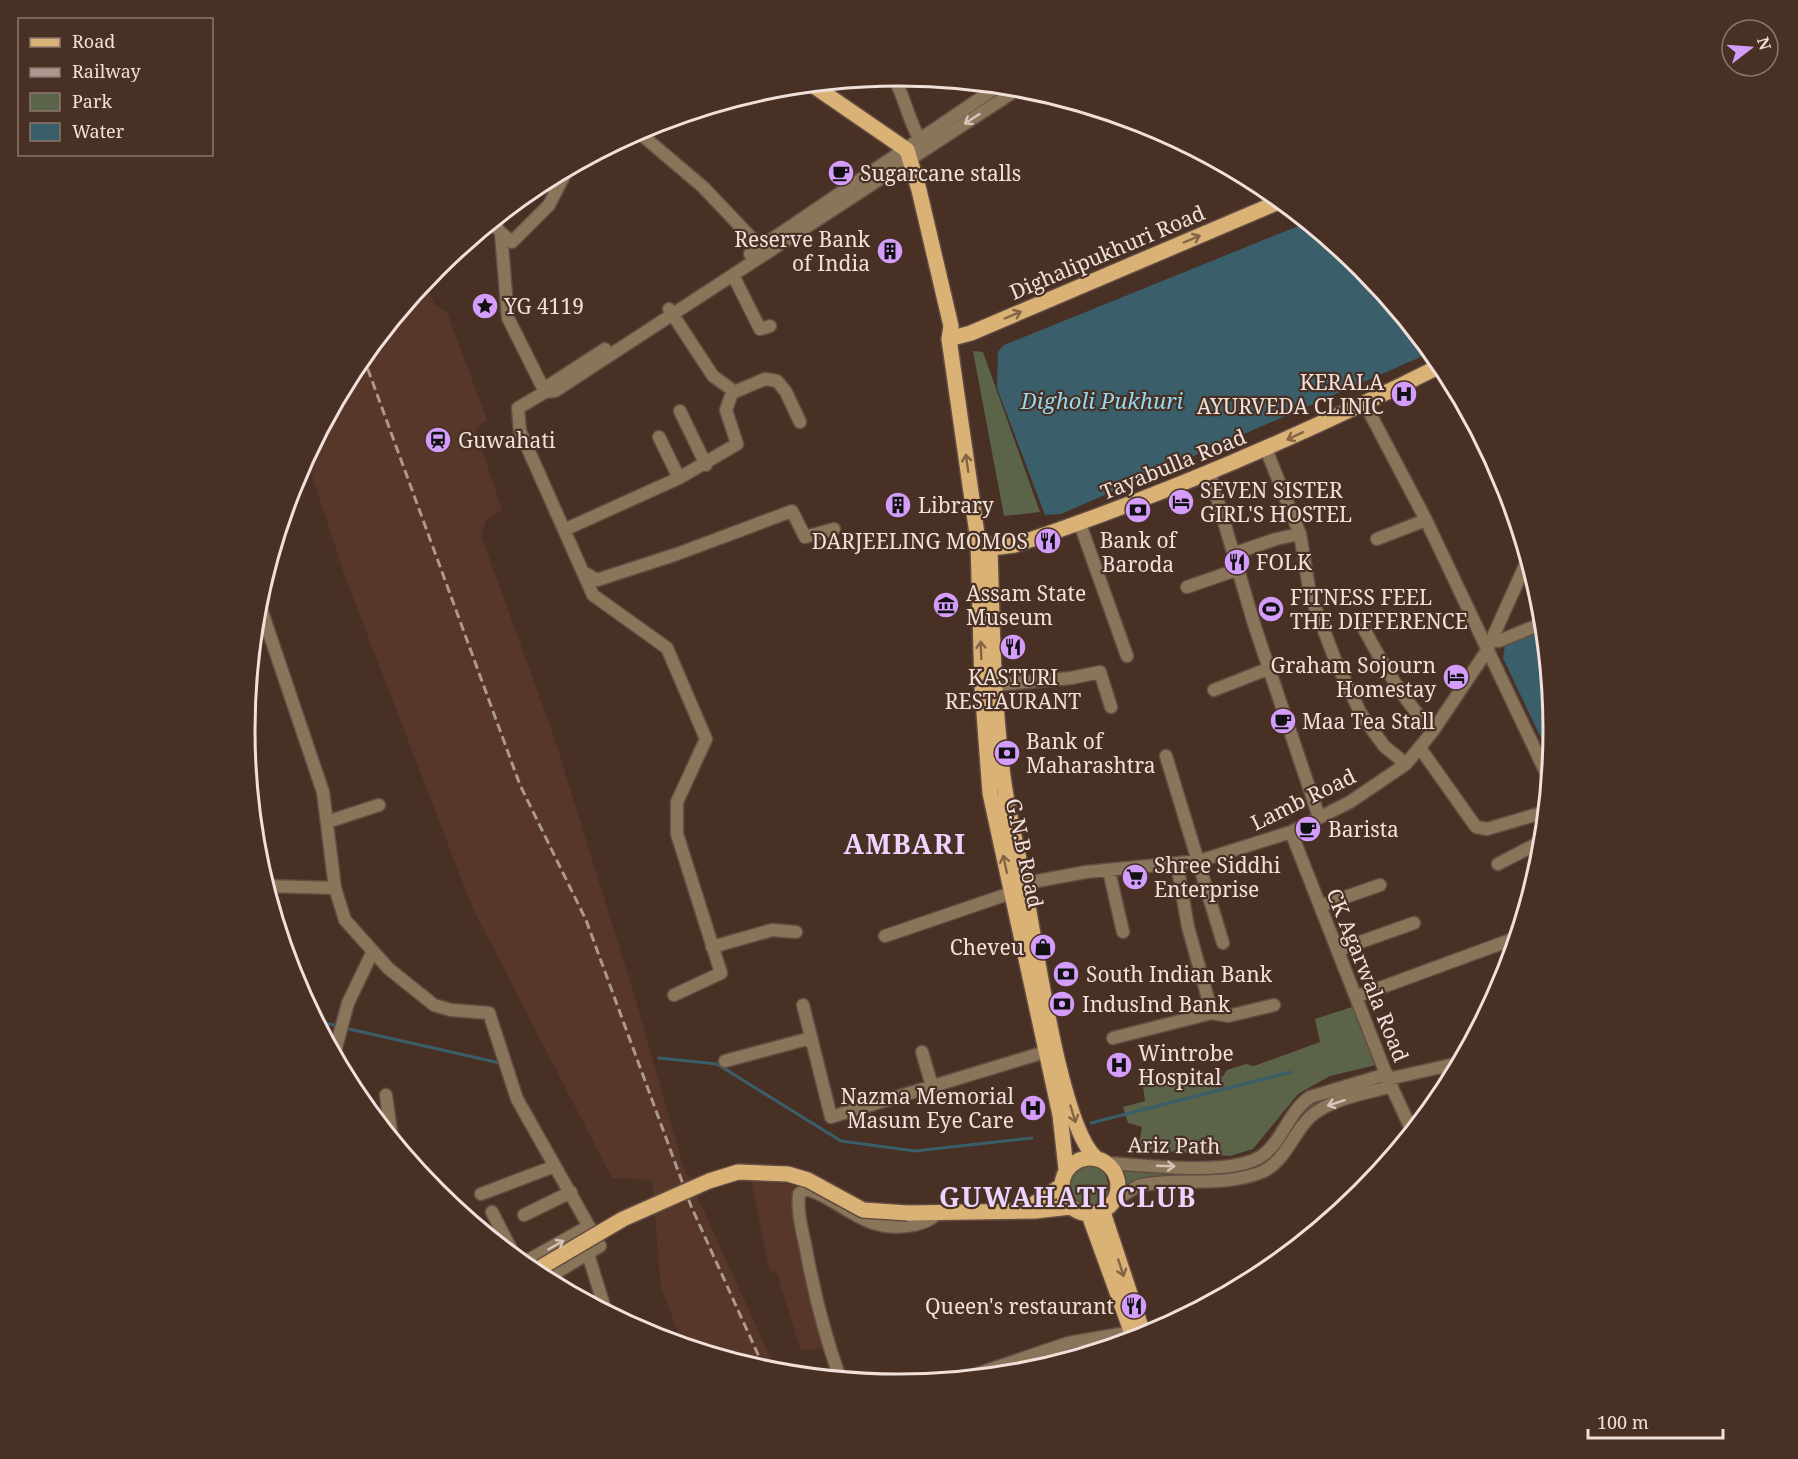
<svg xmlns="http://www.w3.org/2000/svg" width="1798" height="1459" viewBox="0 0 1798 1459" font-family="'Noto Serif',serif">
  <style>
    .built { fill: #563729 }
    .green { fill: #5b6349 }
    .water { fill: #3a5f6b }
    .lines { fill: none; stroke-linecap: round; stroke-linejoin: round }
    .stream { stroke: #3a5f6b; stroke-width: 3 }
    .minor-casing { stroke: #634c42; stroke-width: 15 }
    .major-casing { stroke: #634c42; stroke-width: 18 }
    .minor { stroke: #897559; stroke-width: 12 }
    .major { stroke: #dbb276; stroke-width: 15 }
    .rail { stroke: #ac9890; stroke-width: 3; stroke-dasharray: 9 4.5; stroke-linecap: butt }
    .major-bridge-casing { stroke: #634c42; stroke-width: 18; stroke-linecap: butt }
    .major-bridge { stroke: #dbb276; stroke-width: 15 }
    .oneway { stroke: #d6c5b9 }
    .oneway2 { stroke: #836445 }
    .labels { text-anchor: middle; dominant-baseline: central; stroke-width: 4.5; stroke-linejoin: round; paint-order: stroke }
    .poi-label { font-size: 21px; fill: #f0e0d9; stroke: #483025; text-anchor: start }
    .street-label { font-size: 21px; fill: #f0e0d9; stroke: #483025 }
    .water-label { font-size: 22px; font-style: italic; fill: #92d8ee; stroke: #483025 }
    .district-label { font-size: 27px; font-weight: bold; letter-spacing: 1.5px; fill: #ebd4fd; stroke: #483025 }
    .rim { fill: none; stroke: #f0e0d9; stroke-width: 3 }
  </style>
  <rect width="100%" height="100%" fill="#483025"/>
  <path class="built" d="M425,280L434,304L447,312L487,420L475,429L502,510L486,520L481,535L553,734L633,991L683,1165L777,1372L682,1344L661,1287L652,1180L612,1178L473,909L344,574L306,457L355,366Z
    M751,1179L796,1185L799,1226L825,1347L801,1351L776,1271L770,1273Z"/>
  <path class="green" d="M973,351L983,352L1040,512L1004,516Z
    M1358,1005L1380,1064L1330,1076L1298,1094L1253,1149L1230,1156L1138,1149L1142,1127L1128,1123L1123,1107L1145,1101L1141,1072L1153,1069L1157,1083L1178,1076L1183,1084L1223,1076L1227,1070L1246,1064L1254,1066L1320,1042L1315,1019Z
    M1377,1084L1325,1102L1270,1162L1252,1172L1125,1188L1121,1169L1190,1170L1222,1174L1256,1166L1274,1152L1286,1132L1309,1104Z
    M1086,1161C1106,1163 1115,1189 1103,1204L1089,1210L1075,1205L1067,1181L1072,1167Z"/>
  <path class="water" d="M1308,222L1362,267L1432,352L1061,514L1045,515L997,388L998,352L1004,345Z
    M1543,627L1553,730L1552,740L1542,738L1539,734L1503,658L1505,646Z"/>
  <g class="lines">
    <path class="stream" d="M316,1021L334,1025
      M349,1029L500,1063
      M659,1058L717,1064L841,1141L915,1151L1032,1138
      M1091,1123L1291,1072"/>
    <defs>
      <path id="minor" d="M893,76C905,97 908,120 920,140
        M637,131L703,187L760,247
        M492,221L501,233L508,318L545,392
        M501,233L512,242L549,205L568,168
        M750,254L1000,85
        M733,275L760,329L770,326
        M545,392L551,384L605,349
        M732,393L765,379L777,381L786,392L800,422
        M1365,404L1426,520L1549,779
        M680,411L706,465
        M659,437L679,478
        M1266,449L1300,534L1310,594L1336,662L1361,714L1384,746L1406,764
        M1210,474L1254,624L1319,817
        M1080,524L1127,656
        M564,530L679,478L737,444L726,410L732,393L731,389L713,376L669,309
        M1377,539L1426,520
        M1235,553L1276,539L1300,534
        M583,572L597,580L677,554L792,511L805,537L834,529
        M1187,587L1239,569
        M258,600L323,792L335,888L345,920L389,969L434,1005L451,1010L489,1013L517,1099L600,1246L546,1279
        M1364,629C1384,666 1404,702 1433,731
        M1492,640L1499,641L1543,623
        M995,685L1071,678L1100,672L1111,707
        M1214,690L1270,668
        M1420,748L1476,827L1487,829L1545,812
        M1166,756L1223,943
        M327,822L379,805
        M1291,832L1388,1079L1412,1131
        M1177,864L1188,927L1212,1013L1228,1016L1274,1005
        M1498,864L1542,841
        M1109,871L1123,932
        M1015,885L1086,872L1199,861L1291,832L1350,802L1406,764L1433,731L1486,652L1528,559
        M266,886L335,888
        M1320,906L1380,885
        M885,936L1011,893
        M712,947L772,930L796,932
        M1338,950L1414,923
        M674,995L721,973L677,834V802L706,739L667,648L593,595L520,431L518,408L545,392L555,391L1021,87
        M1358,996L1516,938
        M803,1005L831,1117L1045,1052
        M1113,1038L1212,1013
        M922,1052L932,1086
        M334,1055L348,1003L373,951
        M725,1061L811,1038
        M1388,1079L1459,1063
        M386,1095L392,1139
        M1107,1163C1144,1165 1234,1177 1263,1155C1283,1140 1289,1111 1310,1097L1387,1074
        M481,1194L555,1166
        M1114,1201L1138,1186L1148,1184C1187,1178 1224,1187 1262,1172C1285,1162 1293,1133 1310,1117C1331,1098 1365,1094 1392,1086
        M492,1212L515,1257
        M524,1215L571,1192
        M588,1254L606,1312
        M523,1263L589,1226
        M968,1377L1068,1343L1132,1332
        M840,1378C825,1336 814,1293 806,1249C802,1230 797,1212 799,1194L806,1189C842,1199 861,1232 907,1226C919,1225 928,1222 937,1214"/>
      <path id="major" d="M811,84L907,150L919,190L951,326L949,339L978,541L982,686L990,793L1060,1115L1066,1169
        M949,339L971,333L1281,201
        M982,543L999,547L1015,545C1162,496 1303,435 1442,365
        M990,546C992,620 993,694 1002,768C1006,807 1017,846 1024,884C1035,938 1060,1127 1096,1158
        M1062 1186a28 28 0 1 1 56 0a28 28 0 1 1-56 0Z
        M1026,1209L1061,1186
        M1103,1212L1144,1336
        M908,1213L1035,1211L1071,1207
        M1089,1215L1134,1339"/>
    </defs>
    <use href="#minor" class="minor-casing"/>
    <use href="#major" class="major-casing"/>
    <use href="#minor" class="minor"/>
    <use href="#major" class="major"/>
    <path class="rail" d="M363,356L520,785L586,920L691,1206L765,1370"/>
    <defs>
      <path id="major-bridge" d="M533,1272L623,1219L709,1181L738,1172L788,1174L808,1180L863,1210L908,1213"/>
    </defs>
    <use href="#major-bridge" class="major-bridge-casing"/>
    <use href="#major-bridge" class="major-bridge"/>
  </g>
  <defs><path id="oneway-shaft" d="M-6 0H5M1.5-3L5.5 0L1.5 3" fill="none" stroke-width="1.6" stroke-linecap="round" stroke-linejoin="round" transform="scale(1.5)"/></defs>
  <g class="oneway">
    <use href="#oneway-shaft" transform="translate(972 119) rotate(147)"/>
    <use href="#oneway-shaft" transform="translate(1336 1103) rotate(162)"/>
    <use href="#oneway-shaft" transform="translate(1166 1166) rotate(2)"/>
    <use href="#oneway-shaft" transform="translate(556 1245) rotate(-30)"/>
  </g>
  <g class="oneway2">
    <use href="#oneway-shaft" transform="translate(1192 239) rotate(-23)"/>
    <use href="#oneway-shaft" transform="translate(1013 315) rotate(-23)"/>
    <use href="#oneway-shaft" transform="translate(1295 436) rotate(155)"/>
    <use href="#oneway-shaft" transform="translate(967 463) rotate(-98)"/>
    <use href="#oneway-shaft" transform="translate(981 650) rotate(-92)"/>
    <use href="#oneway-shaft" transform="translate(1005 864) rotate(-102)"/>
    <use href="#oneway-shaft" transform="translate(1073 1114) rotate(73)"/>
    <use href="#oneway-shaft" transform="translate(1121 1268) rotate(72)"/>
  </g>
  <defs>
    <symbol id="cafe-disc" viewBox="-11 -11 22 22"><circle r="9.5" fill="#d49cfb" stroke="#483025"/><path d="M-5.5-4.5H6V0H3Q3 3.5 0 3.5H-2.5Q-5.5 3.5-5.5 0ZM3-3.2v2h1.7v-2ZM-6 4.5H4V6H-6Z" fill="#111"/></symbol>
    <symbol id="building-disc" viewBox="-11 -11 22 22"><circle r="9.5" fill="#d49cfb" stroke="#483025"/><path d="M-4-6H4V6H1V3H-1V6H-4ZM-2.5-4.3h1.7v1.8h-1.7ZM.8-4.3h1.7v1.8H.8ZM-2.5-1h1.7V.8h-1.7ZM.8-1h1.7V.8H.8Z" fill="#111"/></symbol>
    <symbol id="sight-disc" viewBox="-11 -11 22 22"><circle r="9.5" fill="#d49cfb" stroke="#483025"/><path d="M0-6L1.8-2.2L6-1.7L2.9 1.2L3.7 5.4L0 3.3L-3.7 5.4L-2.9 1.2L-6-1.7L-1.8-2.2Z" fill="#111"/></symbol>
    <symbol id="hospital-disc" viewBox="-11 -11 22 22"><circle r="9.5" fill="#d49cfb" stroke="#483025"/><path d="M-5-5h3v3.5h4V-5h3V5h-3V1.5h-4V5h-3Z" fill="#111"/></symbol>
    <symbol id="station-disc" viewBox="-11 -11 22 22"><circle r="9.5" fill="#d49cfb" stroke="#483025"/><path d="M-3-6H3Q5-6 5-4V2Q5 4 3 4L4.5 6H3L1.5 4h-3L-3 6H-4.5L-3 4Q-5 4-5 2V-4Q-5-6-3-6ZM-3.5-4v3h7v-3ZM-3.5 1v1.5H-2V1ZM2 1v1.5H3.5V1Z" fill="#111"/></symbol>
    <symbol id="hotel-disc" viewBox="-11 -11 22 22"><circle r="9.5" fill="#d49cfb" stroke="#483025"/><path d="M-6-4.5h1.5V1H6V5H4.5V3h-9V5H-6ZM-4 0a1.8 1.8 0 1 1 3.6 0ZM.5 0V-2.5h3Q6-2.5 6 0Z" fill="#111"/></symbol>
    <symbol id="bank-disc" viewBox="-11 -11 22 22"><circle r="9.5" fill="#d49cfb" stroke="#483025"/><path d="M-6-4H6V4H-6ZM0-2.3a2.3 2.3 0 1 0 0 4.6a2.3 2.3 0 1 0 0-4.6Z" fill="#111"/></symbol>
    <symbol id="restaurant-disc" viewBox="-11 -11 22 22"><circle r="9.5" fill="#d49cfb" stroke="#483025"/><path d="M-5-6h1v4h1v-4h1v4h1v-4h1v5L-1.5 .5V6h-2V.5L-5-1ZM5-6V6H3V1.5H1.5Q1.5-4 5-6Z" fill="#111"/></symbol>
    <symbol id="museum-disc" viewBox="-11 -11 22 22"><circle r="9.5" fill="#d49cfb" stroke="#483025"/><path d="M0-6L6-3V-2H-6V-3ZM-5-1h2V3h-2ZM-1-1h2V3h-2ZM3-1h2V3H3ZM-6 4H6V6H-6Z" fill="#111"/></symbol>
    <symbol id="stadium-disc" viewBox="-11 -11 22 22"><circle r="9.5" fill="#d49cfb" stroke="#483025"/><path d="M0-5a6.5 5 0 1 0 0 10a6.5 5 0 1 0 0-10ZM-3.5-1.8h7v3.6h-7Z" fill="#111"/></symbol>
    <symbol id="supermarket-disc" viewBox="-11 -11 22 22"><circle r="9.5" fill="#d49cfb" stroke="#483025"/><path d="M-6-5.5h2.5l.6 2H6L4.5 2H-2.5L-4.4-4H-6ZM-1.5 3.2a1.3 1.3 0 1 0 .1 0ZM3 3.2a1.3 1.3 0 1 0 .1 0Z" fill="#111"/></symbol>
    <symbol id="shop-disc" viewBox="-11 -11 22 22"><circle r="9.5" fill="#d49cfb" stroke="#483025"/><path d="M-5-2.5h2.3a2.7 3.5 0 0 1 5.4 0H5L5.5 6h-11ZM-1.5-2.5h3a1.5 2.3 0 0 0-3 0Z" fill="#111"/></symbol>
  </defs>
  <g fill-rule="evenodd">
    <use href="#cafe-disc" x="826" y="158" width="30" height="30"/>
    <use href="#building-disc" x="875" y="236" width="30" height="30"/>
    <use href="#sight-disc" x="470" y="291" width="30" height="30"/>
    <use href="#hospital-disc" x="1389" y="379" width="30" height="30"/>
    <use href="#station-disc" x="423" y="425" width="30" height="30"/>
    <use href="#hotel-disc" x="1166" y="487" width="30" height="30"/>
    <use href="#building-disc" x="883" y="490" width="30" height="30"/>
    <use href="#bank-disc" x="1123" y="495" width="30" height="30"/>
    <use href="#restaurant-disc" x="1033" y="526" width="30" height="30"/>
    <use href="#restaurant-disc" x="1222" y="547" width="30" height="30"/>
    <use href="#museum-disc" x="931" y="590" width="30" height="30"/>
    <use href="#stadium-disc" x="1256" y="594" width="30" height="30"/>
    <use href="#restaurant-disc" x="998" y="632" width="30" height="30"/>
    <use href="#hotel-disc" x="1441" y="662" width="30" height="30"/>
    <use href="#cafe-disc" x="1268" y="706" width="30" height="30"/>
    <use href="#bank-disc" x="992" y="738" width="30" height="30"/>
    <use href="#cafe-disc" x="1293" y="814" width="30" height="30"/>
    <use href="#supermarket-disc" x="1120" y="862" width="30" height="30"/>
    <use href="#shop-disc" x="1028" y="932" width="30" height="30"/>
    <use href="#bank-disc" x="1051" y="959" width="30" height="30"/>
    <use href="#bank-disc" x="1047" y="989" width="30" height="30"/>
    <use href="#hospital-disc" x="1104" y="1050" width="30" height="30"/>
    <use href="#hospital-disc" x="1018" y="1093" width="30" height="30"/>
    <use href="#restaurant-disc" x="1119" y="1291" width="30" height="30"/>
  </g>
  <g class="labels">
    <g class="poi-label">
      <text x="860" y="173">Sugarcane stalls</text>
      <text x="870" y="239" text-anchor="end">Reserve Bank<tspan x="870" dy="24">of India</tspan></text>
      <text x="504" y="306">YG 4119</text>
      <text x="1384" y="382" text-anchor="end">KERALA<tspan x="1384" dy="24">AYURVEDA CLINIC</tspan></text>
      <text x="458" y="440">Guwahati</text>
      <text x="1200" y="490">SEVEN SISTER<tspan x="1200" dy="24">GIRL'S HOSTEL</tspan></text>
      <text x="918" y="505">Library</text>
      <text x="1138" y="540" text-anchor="middle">Bank of<tspan x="1138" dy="24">Baroda</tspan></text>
      <text x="1028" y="541" text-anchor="end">DARJEELING MOMOS</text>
      <text x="1256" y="562">FOLK</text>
      <text x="966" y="593">Assam State<tspan x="966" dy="24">Museum</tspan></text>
      <text x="1290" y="597">FITNESS FEEL<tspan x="1290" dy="24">THE DIFFERENCE</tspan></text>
      <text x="1436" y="665" text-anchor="end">Graham Sojourn<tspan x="1436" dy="24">Homestay</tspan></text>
      <text x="1013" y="677" text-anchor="middle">KASTURI<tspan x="1013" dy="24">RESTAURANT</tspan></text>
      <text x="1302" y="721">Maa Tea Stall</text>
      <text x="1026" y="741">Bank of<tspan x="1026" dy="24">Maharashtra</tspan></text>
      <text x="1328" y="829">Barista</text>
      <text x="1154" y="865">Shree Siddhi<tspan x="1154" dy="24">Enterprise</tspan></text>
      <text x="1024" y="947" text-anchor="end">Cheveu</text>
      <text x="1086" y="974">South Indian Bank</text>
      <text x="1082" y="1004">IndusInd Bank</text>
      <text x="1138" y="1053">Wintrobe<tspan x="1138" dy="24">Hospital</tspan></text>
      <text x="1014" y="1096" text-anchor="end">Nazma Memorial<tspan x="1014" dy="24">Masum Eye Care</tspan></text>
      <text x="1114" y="1306" text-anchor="end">Queen's restaurant</text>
    </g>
    <g class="street-label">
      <text transform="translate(1107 252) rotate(-23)">Dighalipukhuri Road</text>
      <text transform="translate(1173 464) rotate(-22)">Tayabulla Road</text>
      <text transform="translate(1303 799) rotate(-26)">Lamb Road</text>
      <text transform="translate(1025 853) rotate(78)">G.N.B Road</text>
      <text transform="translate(1368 975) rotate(68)">CK Agarwala Road</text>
      <text transform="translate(1174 1145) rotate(1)">Ariz Path</text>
    </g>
    <g class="water-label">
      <text x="1102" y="400">Digholi Pukhuri</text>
    </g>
    <g class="district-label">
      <text x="905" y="843">AMBARI</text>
      <text x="1068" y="1196">GUWAHATI CLUB</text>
    </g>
  </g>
  <path d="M0 0H1798V1459H0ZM255 730a644 644 0 1 1 1288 0a644 644 0 1 1-1288 0Z" fill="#483025" fill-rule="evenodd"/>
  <path class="rim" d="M255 730a644 644 0 1 1 1288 0a644 644 0 1 1-1288 0Z"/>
  <rect x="18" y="18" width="195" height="138" fill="#483025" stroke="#8b766d" stroke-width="1.5"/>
  <rect x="30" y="38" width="30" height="9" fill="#dbb276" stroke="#8b766d" stroke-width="1.5"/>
  <text x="72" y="48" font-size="18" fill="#f0e0d9">Road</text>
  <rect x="30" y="68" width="30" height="9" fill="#ac9890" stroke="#8b766d" stroke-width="1.5"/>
  <text x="72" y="78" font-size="18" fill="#f0e0d9">Railway</text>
  <rect x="30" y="93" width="30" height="18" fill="#5b6349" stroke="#8b766d" stroke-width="1.5"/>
  <text x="72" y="108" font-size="18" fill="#f0e0d9">Park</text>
  <rect x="30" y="123" width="30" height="18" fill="#3a5f6b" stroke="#8b766d" stroke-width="1.5"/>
  <text x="72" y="138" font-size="18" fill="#f0e0d9">Water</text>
  <g transform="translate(1750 48) rotate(73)"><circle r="28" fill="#483025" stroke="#8b766d" stroke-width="1.5"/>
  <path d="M0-4.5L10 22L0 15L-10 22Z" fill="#d49cfb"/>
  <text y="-9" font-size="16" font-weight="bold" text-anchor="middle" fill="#f0e0d9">N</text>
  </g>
  <path d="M1588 1429v9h135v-9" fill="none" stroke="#f0e0d9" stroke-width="3"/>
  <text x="1597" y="1429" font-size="18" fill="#f0e0d9" stroke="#483025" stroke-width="4.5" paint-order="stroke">100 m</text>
</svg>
